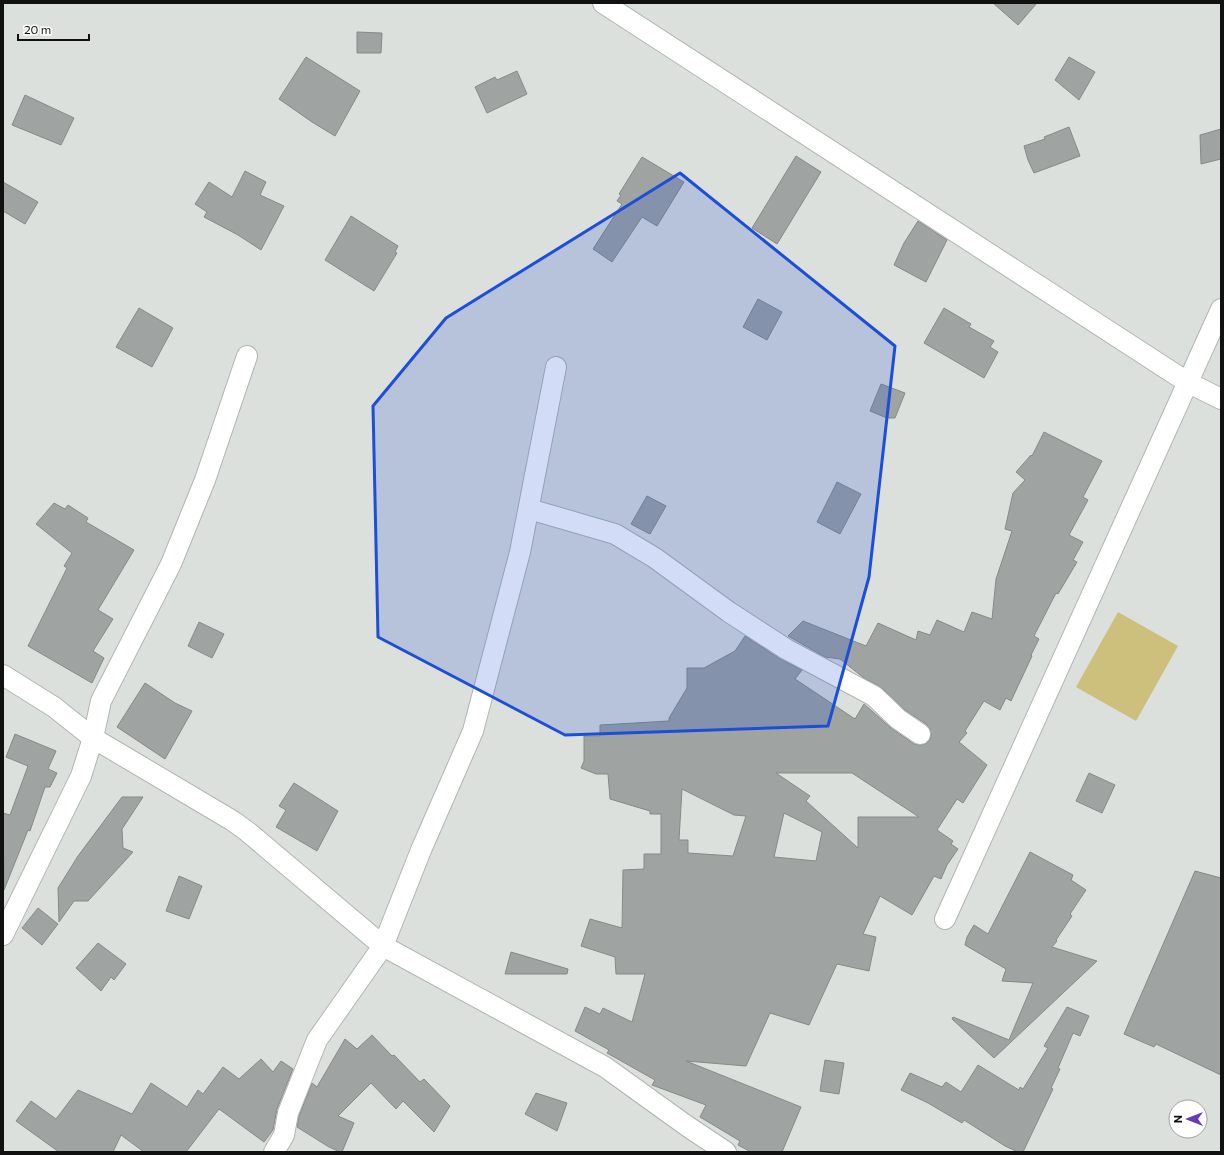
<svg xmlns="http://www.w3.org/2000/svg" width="1224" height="1155" viewBox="0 0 1224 1155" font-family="Commissioner,sans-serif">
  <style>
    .green { fill: #cdbf7c }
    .building { fill: #9fa3a2; stroke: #858a89; fill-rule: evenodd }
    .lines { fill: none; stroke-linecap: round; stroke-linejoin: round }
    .street-casing { stroke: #b1b5b2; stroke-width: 22 }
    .street { stroke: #fff; stroke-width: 20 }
    .marked { fill: #1d4ed8; fill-opacity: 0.2; stroke: #1d4ed8; stroke-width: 3; stroke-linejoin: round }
  </style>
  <rect width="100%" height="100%" fill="#dce0dd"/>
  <path class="green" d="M1118,612L1178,646L1136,721L1076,687Z"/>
  <path class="building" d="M993,3H1037L1018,25Z
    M357,32L382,33L381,53H357Z
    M306,57L360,91L335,136L312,122L279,99Z
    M1069,57L1095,72L1079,100L1055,80Z
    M517,71L527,94L487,113L475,87L495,77L497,80Z
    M25,95L74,118L61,145L12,125Z
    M1069,127L1080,156L1034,173L1028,160L1024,146L1045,139L1044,137Z
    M1221,129V159L1201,164L1200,135Z
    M796,156L821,172L777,244L752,228Z
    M642,157L684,182L657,226L642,217L612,262L593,249L622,204L617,201L621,195L619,194Z
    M245,171L266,182L260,195L284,206L261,250L238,235L204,217L207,212L195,204L209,182L232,197Z
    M3,182L38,202L25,224L3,211Z
    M351,216L398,246L395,252L397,253L374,291L325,260Z
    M918,221L947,240L926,282L894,265L904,243Z
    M758,299L782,312L767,340L743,327Z
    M139,308L173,328L152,367L116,347Z
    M944,308L971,324L969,327L994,341L990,347L998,352L984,378L924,343Z
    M881,384L905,393L895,418H887L870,411Z
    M1044,432L1102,461L1083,497L1088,500L1069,535L1083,542L1073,560L1077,562L1058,594L1056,593L1034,636L1039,639L1031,655L1032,656L1011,701L1006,698L1000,710L984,701L965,731L967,733L959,742L987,765L963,803L957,799L937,830L953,841L951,844L958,849L947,865L941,879L934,876L912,915L880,896L863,934L876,937L869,971L837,964L809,1025L770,1013L746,1066L686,1061L801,1107L782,1152H751L738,1145L740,1141L700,1117L706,1105L652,1085L655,1080L607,1053L609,1050L575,1031L585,1007L600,1014L603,1008L632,1022L645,974H616L615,957L581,946L590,919L622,928L623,870L644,869V854H661V814H650V811L610,799L608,774H596L581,768L584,761V736H600V725L669,721V718L687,688V668H704L735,651L745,636L780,659L802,670L795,679L855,719L864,704L891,728L914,744L920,745L925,744L930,740L931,735L930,729L926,724L905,710L882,688L864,678L840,659L825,657L788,636L803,621L866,646L878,623L916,640L918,631L930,635L937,620L964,632L972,612L992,619L996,579L1012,531L1005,529L1013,493L1025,480L1016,472L1031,455L1032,456ZM776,773H852L919,817H858V848L806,801L810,796ZM682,789L734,815L746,816L733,856L688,853V840H679ZM784,813L822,832L816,861L774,857Z
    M837,482L861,494L840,534L817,522Z
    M647,496L666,506L650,534L631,524Z
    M54,503L65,509L68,505L88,518L86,522L134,550L98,610L113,619L93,651L104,658L92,683L28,646L67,568L64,566L72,553L36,524Z
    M199,622L224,634L212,658L188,646Z
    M145,683L175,703L192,711L165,759L117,727Z
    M15,734L56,751L48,769L57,773L50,787H45L30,831L28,830L4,890L3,813L10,815L28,766L6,757Z
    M1089,773L1115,785L1102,813L1076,801Z
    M294,783L338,811L317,851L276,827L286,810L279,806Z
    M122,797H143L122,829L123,848L133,852L88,901H74L59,922L58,888L78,856Z
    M1030,852L1073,875L1071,880L1086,890L1070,914L1072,916L1056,940L1057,941L1052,947L1097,961L994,1058L952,1019L953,1017L1009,1040L1033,983L1002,981L1006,969L965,945L967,937L974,925L988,934Z
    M1195,871L1221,878V1075L1156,1044L1154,1047L1124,1034Z
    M179,876L202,886L189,919L166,911Z
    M38,908L58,924L42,945L22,928Z
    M98,943L126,964L114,980L111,977L101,991L76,968Z
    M511,952L568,969L567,974H505Z
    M1067,1007L1089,1016L1080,1036L1073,1033L1058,1068L1060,1069L1051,1088L1053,1089L1023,1152H1018L1005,1146L964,1120L962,1123L928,1103L901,1090L910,1073L942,1087L946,1082L961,1092L978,1065L1019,1090L1020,1087L1023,1089L1048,1048L1044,1046Z
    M372,1035L392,1056L394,1055L420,1082L424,1079L450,1106L434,1132L403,1101L396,1109L371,1083L338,1116L354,1123L342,1152H340L329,1147L297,1127L299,1116L312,1083L317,1087L345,1039L357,1049Z
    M261,1059L273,1072L281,1061L293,1069L277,1109L273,1130L264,1142L219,1109L186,1152H144L121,1135L113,1152H59L16,1121L31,1101L56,1119L78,1090L132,1114L151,1083L187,1107L198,1090L203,1094L223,1067L239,1079Z
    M825,1060L844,1063L839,1094L820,1091Z
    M536,1093L567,1103L557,1131L525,1114Z"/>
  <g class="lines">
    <defs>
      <path id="street" d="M603,3L1187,382L1221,399
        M247,356L205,480L171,564L101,701L93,738L233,821L248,832L383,946L605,1067L687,1126L726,1152
        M529,509L615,534L655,558L729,612L786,649L874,696L898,719L920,734
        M3,675L54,707L93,738L81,776L3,935
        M945,919L1221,309
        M274,1152L284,1135L288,1113L317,1040L383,946L421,850L473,731L520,552L556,367"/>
    </defs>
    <use href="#street" class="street-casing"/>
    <use href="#street" class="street"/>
  </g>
  <path class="marked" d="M680,173L895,346L869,577L828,726L565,735L378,637L373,406L446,318Z"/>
  <rect width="1224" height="1155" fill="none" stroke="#101110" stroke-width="8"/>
  <g transform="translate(1188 1119) rotate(270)"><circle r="19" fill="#ffffff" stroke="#9fa09f"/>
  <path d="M0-3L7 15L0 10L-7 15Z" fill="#643cb4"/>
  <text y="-6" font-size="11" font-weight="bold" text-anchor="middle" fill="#101110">N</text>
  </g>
  <path d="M18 34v6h71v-6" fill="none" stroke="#101110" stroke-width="2"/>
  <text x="24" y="34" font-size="12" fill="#101110" stroke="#ffffff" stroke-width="3" paint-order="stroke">20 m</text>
</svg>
